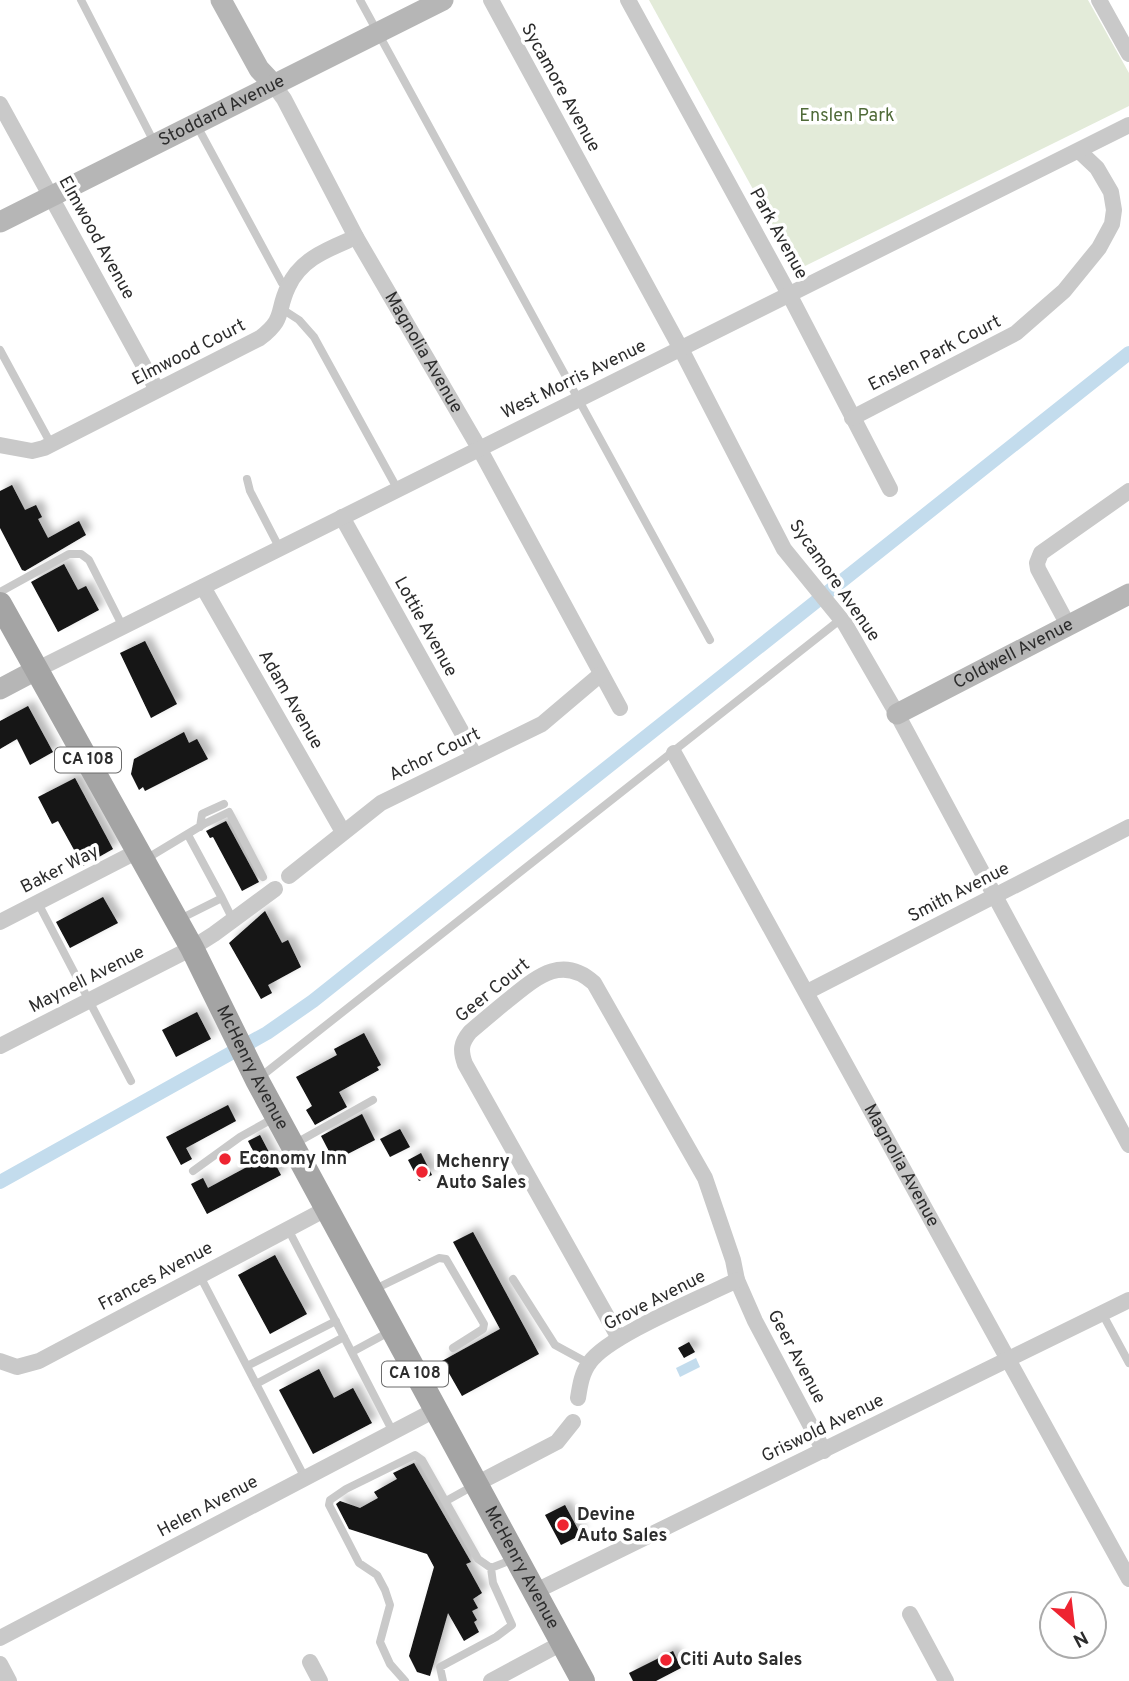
<svg xmlns="http://www.w3.org/2000/svg" width="1129" height="1681" viewBox="0 0 1129 1681" font-family="Overpass,sans-serif">
  <style>
    .green { fill: #e3ebd9 }
    .water { fill: #c3dced }
    .lines { fill: none; stroke-linecap: round; stroke-linejoin: round }
    .canal { stroke: #c3dced; stroke-width: 14 }
    .building { fill: #131313; filter: url(#shadow) }
    .lane { stroke: #c9c9c9; stroke-width: 8 }
    .street { stroke: #c9c9c9; stroke-width: 16 }
    .secondary { stroke: #b6b6b6; stroke-width: 21 }
    .primary { stroke: #a4a4a4; stroke-width: 24 }
    .poi-dot { fill: #ee2431; stroke: #fff; stroke-width: 2.5 }
    .labels { text-anchor: middle; dominant-baseline: central; stroke-width: 7; stroke-linejoin: round; paint-order: stroke }
    .shield { fill: #fff; stroke: #6b6b6b; stroke-width: 2 }
    .shield-label { font-size: 16px; font-weight: bold; fill: #2c2c2c }
    .street-label { font-size: 18px; fill: #2c2c2c; stroke: #fff }
    .park-label { font-size: 18px; fill: #4f6a38; stroke: #fff }
    .poi-label { font-size: 18px; font-weight: bold; fill: #2c2c2c; stroke: #fff; text-anchor: start }
  </style>
  <defs>
    <filter id="shadow"><feDropShadow dx="6" dy="-6" stdDeviation="3.5" flood-color="#0004"/></filter>
  </defs>
  <rect width="100%" height="100%" fill="#fff"/>
  <path class="green" d="M649,0H1088L1129,73V106L801,268L793,262Z"/>
  <path class="water" d="M696,1358L700,1367L680,1377L676,1368Z"/>
  <g class="lines">
    <path class="canal" d="M0,1182L267,1033L313,1001L1129,353"/>
  </g>
  <path class="building" d="M12,485L25,510L36,505L42,517L38,519L48,538L79,521L86,535L25,571L22,570L0,528V491Z
    M64,564L78,590L86,586L99,610L58,632L31,582Z
    M145,641L177,704L151,718L120,653Z
    M28,706L53,752L30,765L17,739L0,749V721Z
    M184,732L189,743L197,739L208,759L145,791L143,787L139,790L131,774L134,759Z
    M75,778L113,849L83,866L58,821L52,824L38,797Z
    M226,821L259,882L242,891L213,837L210,838L206,831Z
    M103,897L118,923L70,948L56,922Z
    M265,911L282,943L288,940L301,967L268,985L272,993L261,999L229,943Z
    M197,1012L211,1039L176,1057L162,1030Z
    M364,1033L381,1065L377,1067L379,1070L339,1092L347,1107L315,1125L306,1110L312,1106L296,1077L337,1055L334,1049Z
    M228,1105L236,1121L186,1148L192,1159L181,1165L166,1137Z
    M362,1114L375,1140L334,1161L321,1136Z
    M400,1129L410,1147L390,1157L380,1139Z
    M260,1135L281,1175L207,1214L191,1184L203,1178L208,1188L258,1161L248,1141Z
    M421,1153L432,1175L419,1181L408,1160Z
    M473,1232L539,1354L462,1396L442,1361L500,1329L453,1242Z
    M275,1255L307,1314L270,1334L238,1275Z
    M689,1342L695,1352L684,1358L678,1348Z
    M319,1369L334,1398L353,1388L372,1423L313,1454L279,1390Z
    M414,1463L471,1562L466,1564L482,1593L473,1599L478,1608L472,1611L477,1620L474,1622L479,1632L464,1641L448,1613L430,1676L417,1672L409,1656L434,1567L427,1554L349,1529L336,1504L340,1501L360,1508L378,1498L374,1492L397,1479L393,1473Z
    M565,1505L581,1535L561,1545L545,1515Z
    M673,1651L681,1668L656,1681H633L629,1673Z"/>
  <g class="lines">
    <path class="lane" d="M81,0L155,144
      M360,0L710,640
      M196,124L282,283L288,287
      M282,309L299,320L314,337L398,490
      M0,350L51,444
      M247,479L250,491L280,549
      M0,592L69,554H81L89,560L123,627
      M200,827L202,814L224,804
      M146,859L204,824L229,812L263,877
      M222,898L233,920
      M38,903L131,1081
      M178,920L222,898L188,835
      M259,1078L841,619
      M296,1143L373,1100
      M193,1171L240,1137L274,1118
      M288,1229L393,1432
      M200,1276L305,1478
      M513,1279L555,1345L588,1363
      M373,1290L439,1258L446,1259L484,1324L483,1329L453,1348
      M1102,1313L1129,1363
      M352,1352L389,1332
      M247,1366L336,1321
      M256,1384L344,1337
      M446,1501L473,1486
      M405,1681L390,1664L380,1642L390,1605L385,1590L377,1575L359,1563L329,1505L330,1500L346,1489L415,1455L422,1460L478,1559L491,1568L514,1559
      M443,1681L440,1667L496,1637L512,1625L493,1583L491,1568"/>
    <g class="street">
      <path d="M491,0L681,349L784,549L845,624L897,714L1129,1145"/>
      <path d="M628,0L790,296L890,489"/>
      <path d="M1099,0L1129,54"/>
      <path id="s1" d="M273,84L284,99L356,237L479,448L620,708"/>
      <path d="M0,104L157,390"/>
      <path d="M852,418L1016,333L1064,291L1099,248L1112,224L1114,210L1111,192L1097,168L1079,151"/>
      <path d="M0,445L32,451L44,448L260,338C286,318 276,312 288,287C301,258 329,249 356,237"/>
      <path d="M342,517L475,756"/>
      <path d="M203,587L343,832"/>
      <path d="M1068,625L1038,569L1037,563L1041,553L1129,491"/>
      <path d="M36,670L1129,125"/>
      <path id="s2" d="M674,753L1129,1579"/>
      <path d="M289,876L381,803L542,724L601,674"/>
      <path d="M0,922L138,851"/>
      <path d="M807,992L1129,827"/>
      <path d="M0,1046L192,948L214,934L275,889"/>
      <path d="M619,1338L465,1064C460,1050 461,1043 470,1032C484,1020 498,1008 512,997C538,976 563,955 594,983L705,1178L733,1260L737,1280L755,1321L824,1451"/>
      <path d="M0,1361L17,1367L39,1361L326,1209"/>
      <path d="M578,1398C580,1385 582,1372 590,1362C609,1335 704,1297 737,1280"/>
      <path d="M476,1484L557,1442L573,1422"/>
      <path d="M534,1592L1129,1300"/>
      <path d="M910,1614L946,1681"/>
      <path d="M0,1638L435,1410"/>
      <path d="M310,1662L320,1681"/>
      <path d="M0,1664L9,1681"/>
      <path d="M491,1681L562,1643"/>
    </g>
    <g class="secondary">
      <path d="M221,0L259,69L273,84"/>
      <path id="s3" d="M0,222L443,0"/>
      <path d="M0,689L36,670"/>
      <path id="s4" d="M897,714L1129,594"/>
    </g>
    <path class="primary" id="s5" d="M0,604L192,948L257,1080L583,1681"/>
  </g>
  <g class="poi-dot">
    <circle cx="225" cy="1159" r="7"/>
    <circle cx="422" cy="1172" r="7"/>
    <circle cx="563" cy="1525" r="7"/>
    <circle cx="666" cy="1660" r="7"/>
  </g>
  <g class="labels">
    <g class="shield">
      <rect x="55" y="747.5" width="66" height="25" rx="5"/>
      <rect x="382" y="1361.5" width="66" height="25" rx="5"/>
    </g>
    <g class="shield-label">
      <text x="88" y="760">CA 108</text>
      <text x="415" y="1374">CA 108</text>
    </g>
    <g class="street-label">
      <text transform="translate(560 88) rotate(61)">Sycamore Avenue</text>
      <text stroke="none"><textPath href="#s3" startOffset="248">Stoddard Avenue</textPath></text>
      <text transform="translate(778 234) rotate(61)">Park Avenue</text>
      <text transform="translate(96 238) rotate(61)">Elmwood Avenue</text>
      <text stroke="none"><textPath href="#s1" startOffset="308">Magnolia Avenue</textPath></text>
      <text transform="translate(189 353) rotate(-27)">Elmwood Court</text>
      <text transform="translate(935 354) rotate(-27)">Enslen Park Court</text>
      <text transform="translate(574 380) rotate(-26)">West Morris Avenue</text>
      <text transform="translate(834 581) rotate(55)">Sycamore Avenue</text>
      <text transform="translate(425 627) rotate(61)">Lottie Avenue</text>
      <text stroke="none"><textPath href="#s4" startOffset="131">Coldwell Avenue</textPath></text>
      <text transform="translate(290 700) rotate(60)">Adam Avenue</text>
      <text transform="translate(435 755) rotate(-26)">Achor Court</text>
      <text transform="translate(60 870) rotate(-27)">Baker Way</text>
      <text transform="translate(959 893) rotate(-27)">Smith Avenue</text>
      <text transform="translate(87 980) rotate(-27)">Maynell Avenue</text>
      <text transform="translate(493 991) rotate(-39)">Geer Court</text>
      <text stroke="none"><textPath href="#s5" startOffset="528">McHenry Avenue</textPath></text>
      <text stroke="none"><textPath href="#s2" startOffset="471">Magnolia Avenue</textPath></text>
      <text transform="translate(156 1277) rotate(-28)">Frances Avenue</text>
      <text transform="translate(655 1301) rotate(-27)">Grove Avenue</text>
      <text transform="translate(796 1357) rotate(62)">Geer Avenue</text>
      <text transform="translate(823 1429) rotate(-26)">Griswold Avenue</text>
      <text transform="translate(208 1507) rotate(-28)">Helen Avenue</text>
      <text stroke="none"><textPath href="#s5" startOffset="1096">McHenry Avenue</textPath></text>
    </g>
    <g class="park-label">
      <text x="847" y="116">Enslen Park</text>
    </g>
    <g class="poi-label">
      <text x="239" y="1159">Economy Inn</text>
      <text x="436" y="1162">Mchenry<tspan x="436" dy="21">Auto Sales</tspan></text>
      <text x="577" y="1515">Devine<tspan x="577" dy="21">Auto Sales</tspan></text>
      <text x="680" y="1660">Citi Auto Sales</text>
    </g>
  </g>
  <g transform="translate(1073 1625) rotate(152)"><circle r="33" fill="#ffffff" stroke="#ababab" stroke-width="2"/>
  <path d="M0-5L12 26L0 18L-12 26Z" fill="#ee2431"/>
  <text y="-10" font-size="19" font-weight="bold" text-anchor="middle" fill="#2c2c2c">N</text>
  </g>
</svg>
